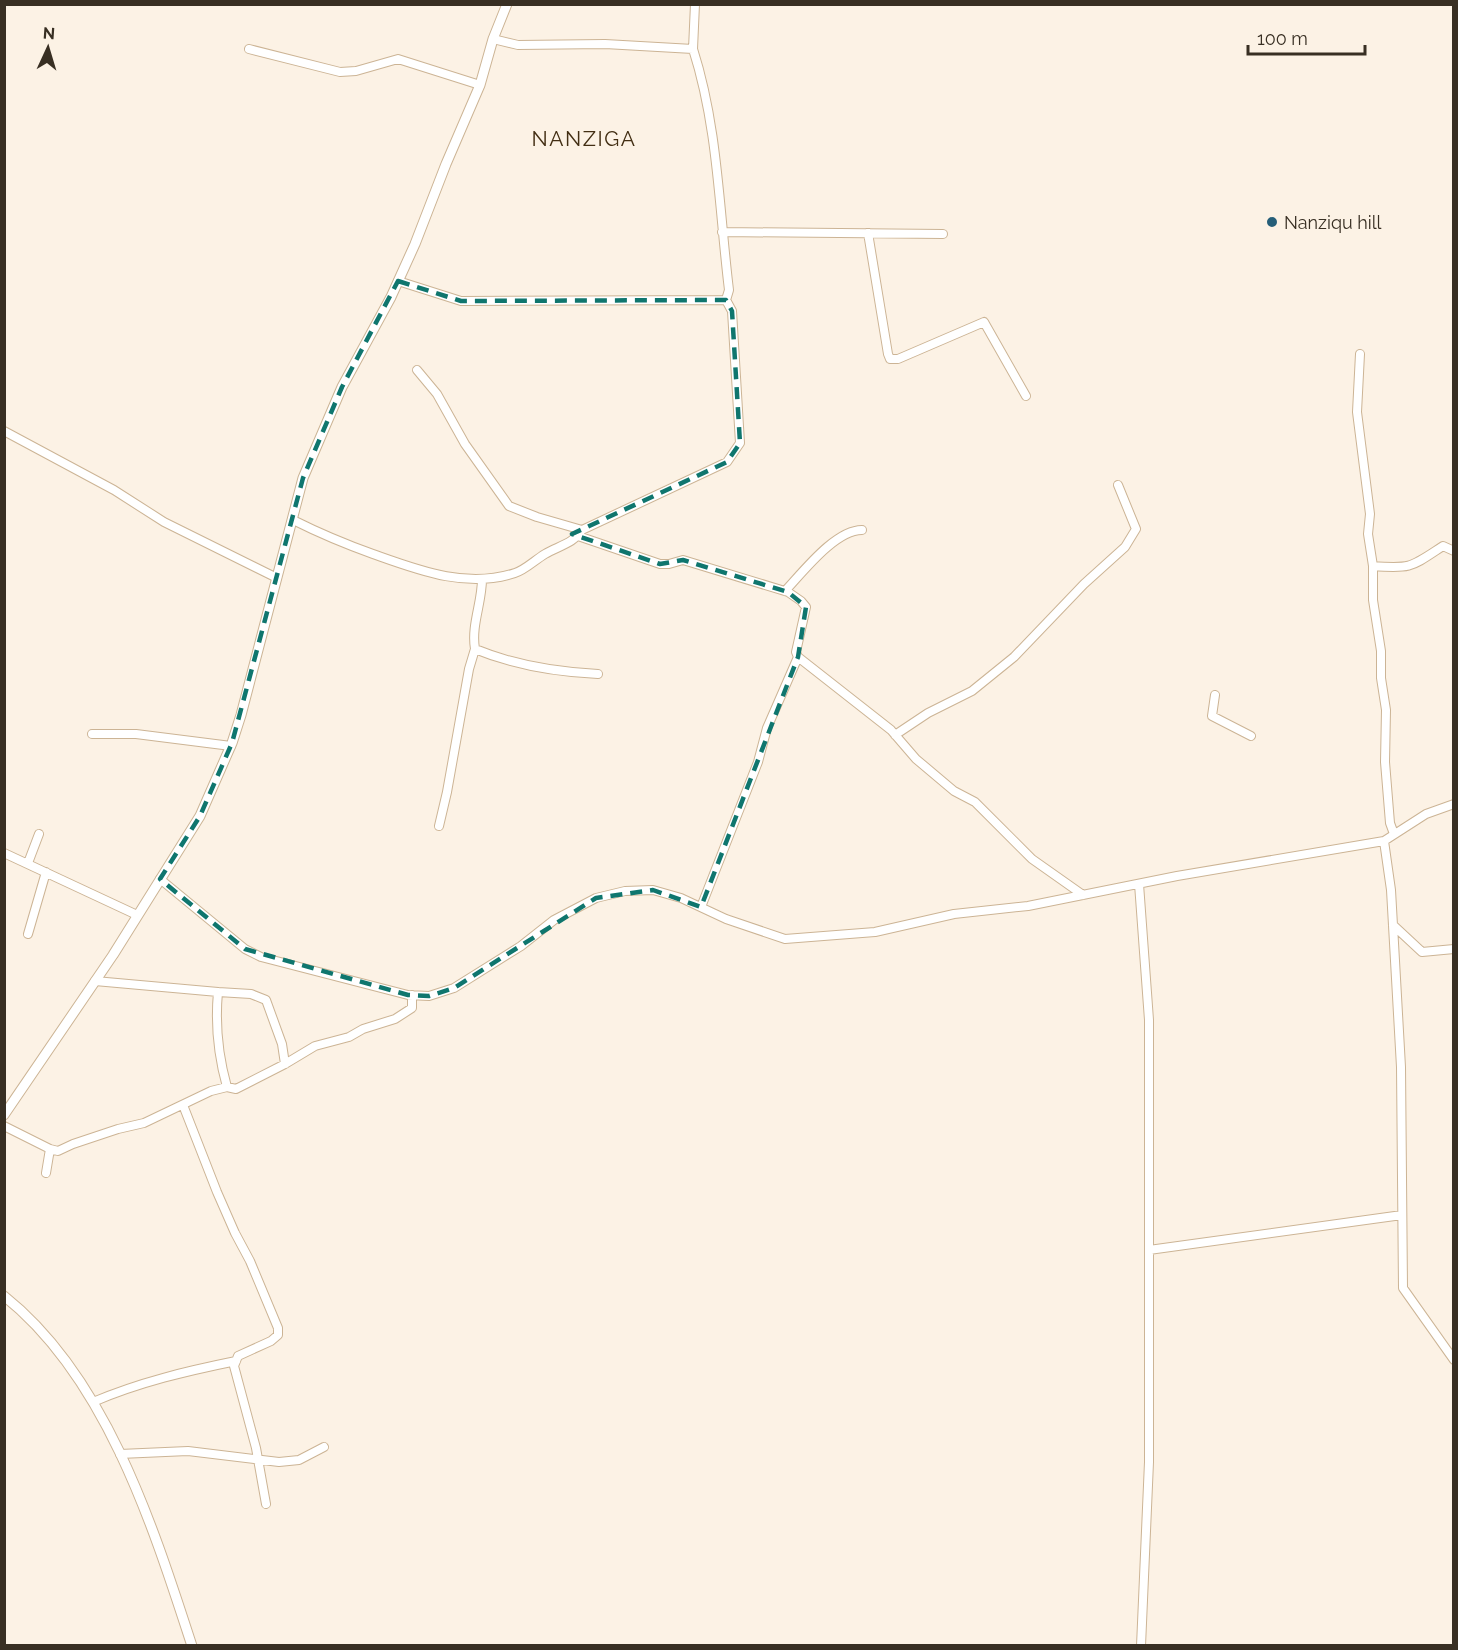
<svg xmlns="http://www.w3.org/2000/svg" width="1458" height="1650" viewBox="0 0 1458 1650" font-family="Raleway,sans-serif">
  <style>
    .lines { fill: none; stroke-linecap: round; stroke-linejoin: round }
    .minor-casing { stroke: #ccb495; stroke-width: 10 }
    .tertiary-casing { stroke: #ccb495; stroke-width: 11 }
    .minor { stroke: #fff; stroke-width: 8 }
    .tertiary { stroke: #fff; stroke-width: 9 }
    .marked { fill: none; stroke: #0f766e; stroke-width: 4.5; stroke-dasharray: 12 8; stroke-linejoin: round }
    .poi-dot { fill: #255e78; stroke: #fcf2e5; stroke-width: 2 }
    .labels { text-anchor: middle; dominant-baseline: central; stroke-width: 5; stroke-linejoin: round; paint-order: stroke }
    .poi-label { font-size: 18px; fill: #382f23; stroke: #fcf2e5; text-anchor: start }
    .quarter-label { font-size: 21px; letter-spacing: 1.5px; fill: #432f14; stroke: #fcf2e5 }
  </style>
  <rect width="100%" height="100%" fill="#fcf2e5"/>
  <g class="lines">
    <defs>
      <path id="minor" d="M249,49L340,72L356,71L398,59L480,85
        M693,49L695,4
        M722,232L943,234
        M868,233L888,354L890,359H898L984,322L1026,396
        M398,281L461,301L726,300
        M1360,354L1357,412L1370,514L1368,534L1373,566V600L1381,651V678L1386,710L1385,762L1390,823L1394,834
        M417,370L437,394L465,444L509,506L537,517L582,530
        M4,431L114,490L164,522L277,578
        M293,520C319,533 345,544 373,554C418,570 466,589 515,573C525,570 535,560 545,554C559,546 574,543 582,530L727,462L740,443L732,311L726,300L729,290C719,209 718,127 693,49L605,44L518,45L493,39
        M578,536L660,564H669L683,560L788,592L801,601L806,607L796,652L798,657L767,728L758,762L701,907
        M1373,566C1412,569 1411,567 1443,546L1454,551
        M482,579C482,603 471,625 475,649C514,665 556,672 598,674
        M785,591C803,572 835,530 862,530
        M798,657L891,730L916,759L954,791L975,802L1032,859L1083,895
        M1215,695L1212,716L1251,736
        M92,734H136L231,746
        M895,735L928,713L972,691L1014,657L1084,584L1125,547L1136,529L1118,485
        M439,826L447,792L469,669L475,649
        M1384,841L1391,890L1401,1067L1403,1288L1454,1360
        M4,853L137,915
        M28,863L39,834
        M160,879L245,949L261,957L408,995L429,996L454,988L521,946L554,920L596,898L625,891L653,890L681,898L726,919L785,939L875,932L954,914L1028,906L1177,876L1384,841L1426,814L1454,804
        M1139,884L1149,1020V1462L1141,1646
        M1393,925L1422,952L1454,949
        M28,934L46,872
        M95,981L218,992C215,1024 218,1055 227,1087
        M218,992L251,994L266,1000L282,1044L285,1064
        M183,1105L217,1192L235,1233L250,1261L278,1328V1335L271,1341L238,1356L234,1366L256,1448L266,1504
        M4,1126L50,1149L46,1173
        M50,1149L58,1151L73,1144L118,1129L144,1123L211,1091L227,1087L236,1089L285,1064L315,1046L349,1037L363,1029L395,1019L412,1008V995
        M1149,1250L1402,1215
        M93,1402C140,1382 187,1371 236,1361
        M120,1454L188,1451L279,1462L299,1460L324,1447"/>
      <path id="tertiary" d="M4,1115L113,955L200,816L232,743L241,715L303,478L342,387L391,297L415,244L446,164L480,85L493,39L507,4
        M4,1296C106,1377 153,1526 192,1646"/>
    </defs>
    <use href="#minor" class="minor-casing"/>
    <use href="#tertiary" class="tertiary-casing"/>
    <use href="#minor" class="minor"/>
    <use href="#tertiary" class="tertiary"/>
  </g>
  <path class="marked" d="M398,281L461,301L726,300L732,311L740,443L727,462L572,534L660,564L683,560L788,592L806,607L798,657L701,907L653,890L596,898L454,988L429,996L408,995L245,949L160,879L200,816L232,743L303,478L342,387Z"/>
  <circle class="poi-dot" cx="1272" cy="222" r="6"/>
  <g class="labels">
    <g class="poi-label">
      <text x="1284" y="222">Nanziqu hill</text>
    </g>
    <g class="quarter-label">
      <text x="584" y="138">NANZIGA</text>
    </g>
  </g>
  <rect width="1458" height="1650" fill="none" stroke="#382f23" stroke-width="12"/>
  <g transform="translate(48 48) rotate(4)" stroke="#fcf2e5" stroke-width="4.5" paint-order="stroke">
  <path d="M0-4.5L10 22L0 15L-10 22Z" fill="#382f23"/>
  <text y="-9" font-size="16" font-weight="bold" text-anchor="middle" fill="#382f23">N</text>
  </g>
  <path d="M1248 45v9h117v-9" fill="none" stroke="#382f23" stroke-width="3"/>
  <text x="1257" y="45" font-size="18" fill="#382f23" stroke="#fcf2e5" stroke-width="4.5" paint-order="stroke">100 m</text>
</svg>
